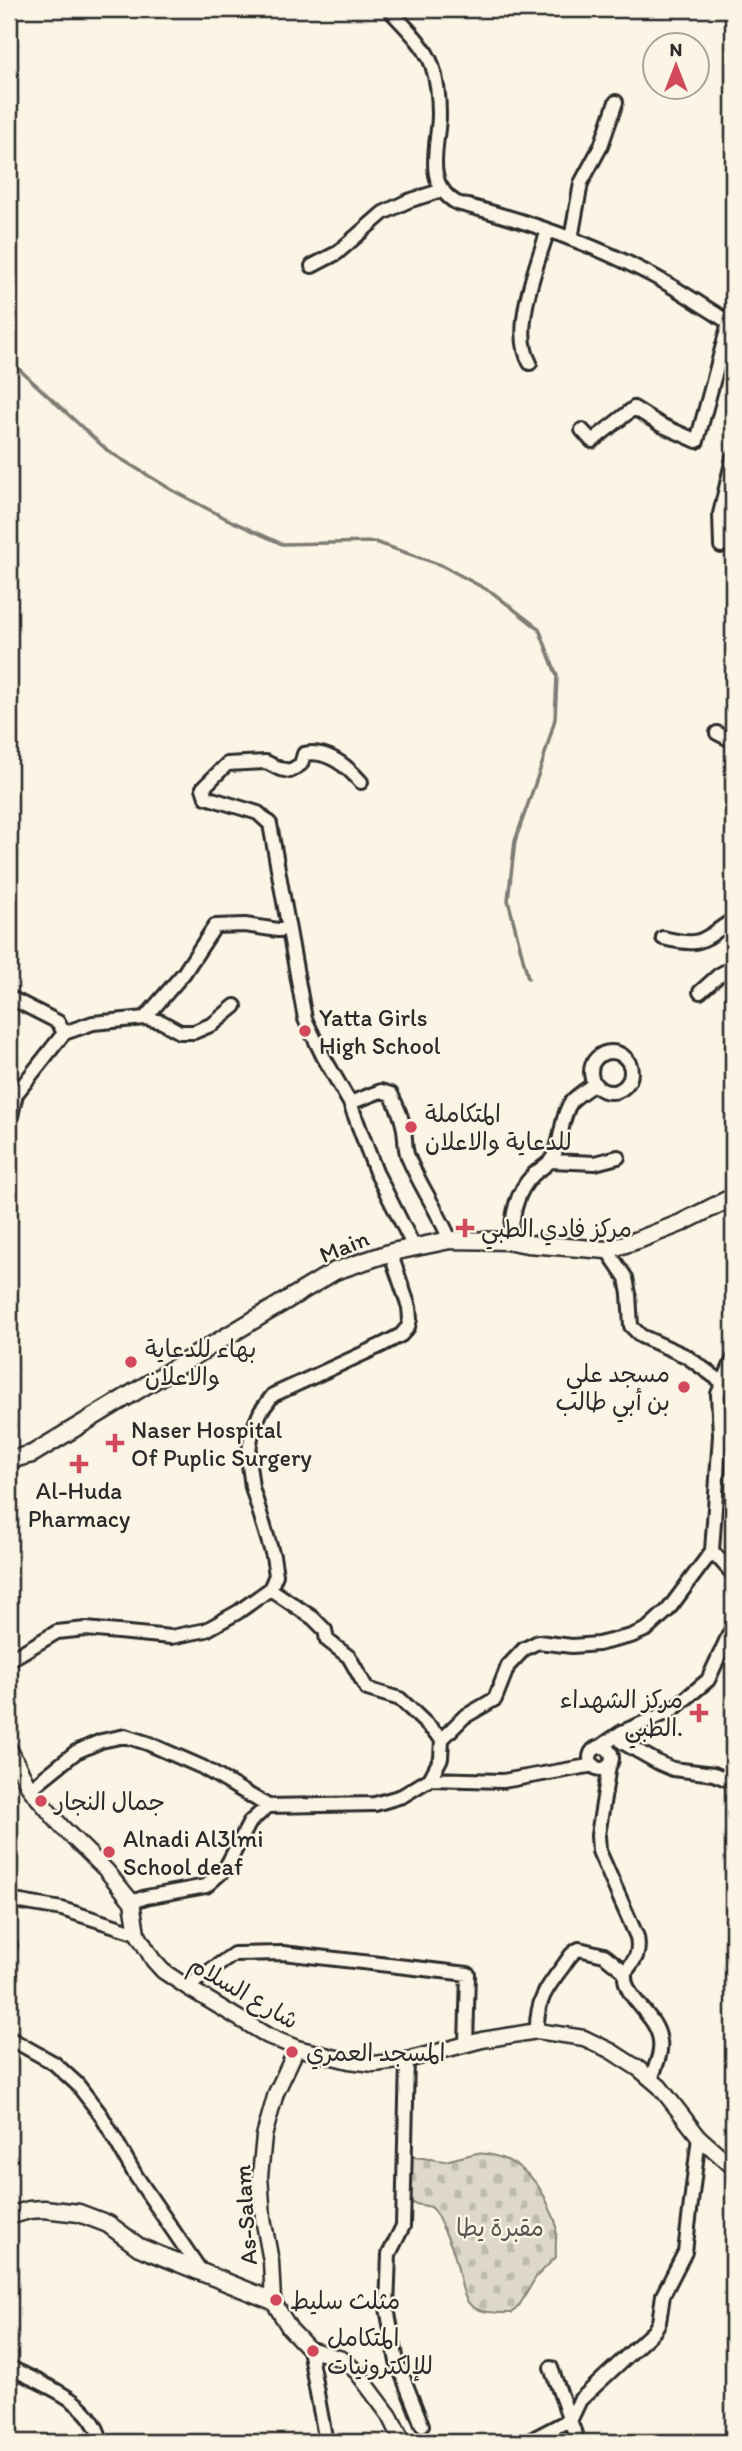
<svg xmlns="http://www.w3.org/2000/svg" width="742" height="2451" viewBox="0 0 742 2451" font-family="Itim,'Playpen Sans Arabic',sans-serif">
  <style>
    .cemetery { fill: url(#cemetery-stones); stroke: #84827a; stroke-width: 2 }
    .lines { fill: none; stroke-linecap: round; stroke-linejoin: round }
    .stream { stroke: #7d7b74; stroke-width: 3.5 }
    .minor-casing { stroke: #2b2b2b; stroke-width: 18 }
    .tertiary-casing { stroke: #2b2b2b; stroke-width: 19 }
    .secondary-casing { stroke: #2b2b2b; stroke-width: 21 }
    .minor { stroke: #fcf5e5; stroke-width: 12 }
    .tertiary { stroke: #fcf5e5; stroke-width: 14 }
    .secondary { stroke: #fcf5e5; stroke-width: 16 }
    .poi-dot { fill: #d1495b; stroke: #fcf5e5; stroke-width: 2.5 }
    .labels { text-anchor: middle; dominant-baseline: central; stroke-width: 5; stroke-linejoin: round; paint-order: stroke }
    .poi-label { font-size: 24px; fill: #2b2b2b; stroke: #fcf5e5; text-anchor: start }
    .street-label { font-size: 24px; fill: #2b2b2b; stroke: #fcf5e5 }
    .park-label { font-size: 24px; fill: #585653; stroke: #fcf5e5 }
  </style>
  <defs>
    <pattern id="cemetery-stones" width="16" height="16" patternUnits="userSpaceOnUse" patternTransform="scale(1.75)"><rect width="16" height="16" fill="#ded8ca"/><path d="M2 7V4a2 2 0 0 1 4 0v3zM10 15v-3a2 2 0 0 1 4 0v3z" fill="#bfbaae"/></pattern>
  </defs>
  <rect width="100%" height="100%" fill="#fcf5e5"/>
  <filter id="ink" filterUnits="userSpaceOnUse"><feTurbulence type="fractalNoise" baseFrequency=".0143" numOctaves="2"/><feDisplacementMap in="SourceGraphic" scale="14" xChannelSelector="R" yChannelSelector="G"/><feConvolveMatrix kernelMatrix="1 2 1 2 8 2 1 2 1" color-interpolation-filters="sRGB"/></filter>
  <g filter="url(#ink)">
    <path class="cemetery" d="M477,2153C512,2155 538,2176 550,2209C552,2213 555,2219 556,2224C557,2235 555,2246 556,2257L536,2277L519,2306L512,2313C458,2314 467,2301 455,2257C451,2241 441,2226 435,2211L431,2207L411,2203L406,2191V2156L445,2161Z"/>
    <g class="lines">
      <path class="stream" d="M9,360L108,451L172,490L227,519L282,544L375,542L441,565L493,593L539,629L557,676L555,719L542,764L515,841L508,900L528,978"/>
      <defs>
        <path id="minor" d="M389,9C403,25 424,43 432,65C437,80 439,98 439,114C439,145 422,183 457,203C540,224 622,253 694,300C707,309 722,316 733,327
          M571,239L581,183L601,146L616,102
          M312,266L337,253L383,213L408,201L443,190
          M530,363C511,330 537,264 548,230
          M582,430L592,441L634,408L661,425L697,441L733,308
          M721,546L720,514L733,458
          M717,733L733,741
          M361,782C347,766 327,749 304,754L301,764L290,771L280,769L266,762L227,764L203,788L206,797L258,813L270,824L305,1019L323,1056L350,1103L376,1172L414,1247
          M663,938C704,948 701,940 733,920
          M700,992L719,975L733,967
          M9,997L58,1022L64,1033
          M145,1018L184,973L215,926L245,925L278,930L288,929
          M591 1072a20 20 0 1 1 40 0a20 20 0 1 1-40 0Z
          M350,1103L381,1091L391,1094C396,1104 401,1114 403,1125C406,1135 404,1147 408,1157C420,1186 438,1211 450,1240
          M9,1125L16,1094L64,1033L93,1023L145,1018L162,1022L180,1032H194L213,1024L235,1006
          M552,1161L595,1163L618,1157
          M511,1241C512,1217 515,1193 533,1175C539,1169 549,1165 553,1157C563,1140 560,1117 572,1101C577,1095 587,1089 594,1084
          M607,1250L626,1278L629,1294L631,1326L641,1336L686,1356L722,1382
          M712,1551L733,1574
          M270,1589L313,1618L325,1630L327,1640L349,1657L367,1689L400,1699L442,1739L441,1758L430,1779
          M9,1660L57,1632L86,1629L171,1637L206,1630L238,1612L270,1589L276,1575L273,1556L252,1487L248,1457L252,1431L261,1411L273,1395L382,1345L401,1335L408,1327L410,1319L409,1307L390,1252
          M442,1739L464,1717L495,1699L508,1666L524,1649L538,1642L572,1646L598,1644L631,1636L647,1629L668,1610L712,1551L720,1435L718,1394L733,1360
          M622,1742L659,1763L673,1769L714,1774L733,1782
          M590 1758a11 11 0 1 1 22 0a11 11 0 1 1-22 0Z
          M600,1747L622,1732L671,1711L708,1680L733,1626
          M609,1766L598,1835L599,1851L637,1937C640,1953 636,1959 625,1972C622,1999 657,2013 660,2041C662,2054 655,2067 651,2079
          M30,1789L76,1752L101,1741L125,1736L147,1743L202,1767L268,1806L375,1804L402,1796L430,1779L503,1781L594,1765
          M9,1900L62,1909L137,1933
          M132,1902L146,1897L206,1886L225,1869L250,1822L268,1806
          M9,1947L10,1946
          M187,1987L234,1954L283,1953L468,1974L466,2044
          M537,2031C536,2001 547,1987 564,1965C569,1958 571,1953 579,1949L604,1955L625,1972
          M9,2038L54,2063L77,2084L101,2115L136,2176L200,2270
          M407,2060L403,2226L389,2254L387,2308L397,2362L422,2425
          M309,2349L326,2442
          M9,2367C43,2385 93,2400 101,2442
          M551,2368L578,2442
          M527,2442L571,2419L580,2400L654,2331L659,2322L663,2295L685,2252L699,2137"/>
        <path id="tertiary" d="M9,1748L30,1789L62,1827L106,1870L132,1902L137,1933L153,1960L163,1971L187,1987L268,2036L297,2048L349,2061L374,2064L407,2060L482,2040L537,2031L584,2038L611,2051L639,2069L660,2087L699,2137L733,2167
          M297,2048L276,2093L264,2136L260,2176L263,2218L271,2261L273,2301L290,2329L309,2349L342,2359L357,2372L390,2416L403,2442"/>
        <path id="secondary" d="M9,1460L32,1454L335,1271L392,1252L450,1240L511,1241L527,1244L607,1250L638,1240L681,1223L733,1197
          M9,2216L29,2210L44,2209L79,2213L108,2224L139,2247L273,2301"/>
      </defs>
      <use href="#minor" class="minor-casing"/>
      <use href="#tertiary" class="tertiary-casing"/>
      <use href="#secondary" class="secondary-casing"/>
      <use href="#minor" class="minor"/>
      <use href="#tertiary" class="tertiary"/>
      <use href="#secondary" class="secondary"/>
    </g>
  </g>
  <g class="poi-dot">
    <circle cx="305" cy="1031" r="7"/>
    <circle cx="411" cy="1127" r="7"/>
    <path d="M461.5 1217.5h7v7h7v7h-7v7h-7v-7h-7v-7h7z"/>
    <circle cx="131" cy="1362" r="7"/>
    <circle cx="684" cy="1387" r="7"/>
    <path d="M111.5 1432.5h7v7h7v7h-7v7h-7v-7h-7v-7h7z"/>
    <path d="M75.5 1453.5h7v7h7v7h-7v7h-7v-7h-7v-7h7z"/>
    <path d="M695.5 1702.5h7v7h7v7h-7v7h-7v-7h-7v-7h7z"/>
    <circle cx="41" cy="1801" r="7"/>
    <circle cx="109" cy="1852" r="7"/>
    <circle cx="292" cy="2052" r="7"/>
    <circle cx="276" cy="2300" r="7"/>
    <circle cx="313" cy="2351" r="7"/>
  </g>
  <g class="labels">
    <g class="poi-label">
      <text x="319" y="1017">Yatta Girls<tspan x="319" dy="28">High School</tspan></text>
      <text x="425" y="1113">المتكاملة<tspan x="425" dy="28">للدعاية والاعلان</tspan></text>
      <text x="481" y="1228">مركز فادي الطبي</text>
      <text x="145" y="1348">بهاء للدعاية<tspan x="145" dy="28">والاعلان</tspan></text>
      <text x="670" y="1373" text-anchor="end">مسجد علي<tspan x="670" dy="28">بن أبي طالب</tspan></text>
      <text x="131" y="1429">Naser Hospital<tspan x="131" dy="28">Of Puplic Surgery</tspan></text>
      <text x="79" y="1490" text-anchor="middle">Al-Huda<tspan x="79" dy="28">Pharmacy</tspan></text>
      <text x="683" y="1699" text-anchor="end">مركز الشهداء<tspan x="683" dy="28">الطبي.</tspan></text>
      <text x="55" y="1801">جمال النجار</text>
      <text x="123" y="1838">Alnadi Al3lmi<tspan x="123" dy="28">School deaf</tspan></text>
      <text x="306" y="2052">المسجد العمري</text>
      <text x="290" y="2300">مثلث سليط</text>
      <text x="327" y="2337">المتكامل<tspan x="327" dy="28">للإلكترونيات</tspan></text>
    </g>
    <g class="street-label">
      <text transform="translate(344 1246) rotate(-22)">Main</text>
      <text transform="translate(244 1992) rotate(30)">شارع السلام</text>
      <text transform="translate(245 2215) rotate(-94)">As-Salam</text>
    </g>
    <g class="park-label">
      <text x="500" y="2227">مقبرة يطا</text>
    </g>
  </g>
  <rect width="742" height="2451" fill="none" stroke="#fcf5e5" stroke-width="35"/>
  <rect x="18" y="18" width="707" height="2416" fill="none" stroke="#2b2b2b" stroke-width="2.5" filter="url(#ink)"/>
  <g transform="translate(676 66)"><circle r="33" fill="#fcf5e5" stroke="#a8a49b" stroke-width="2"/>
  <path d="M0-5L12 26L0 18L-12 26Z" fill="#d1495b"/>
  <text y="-10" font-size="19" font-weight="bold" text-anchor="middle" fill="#2b2b2b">N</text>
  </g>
</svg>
